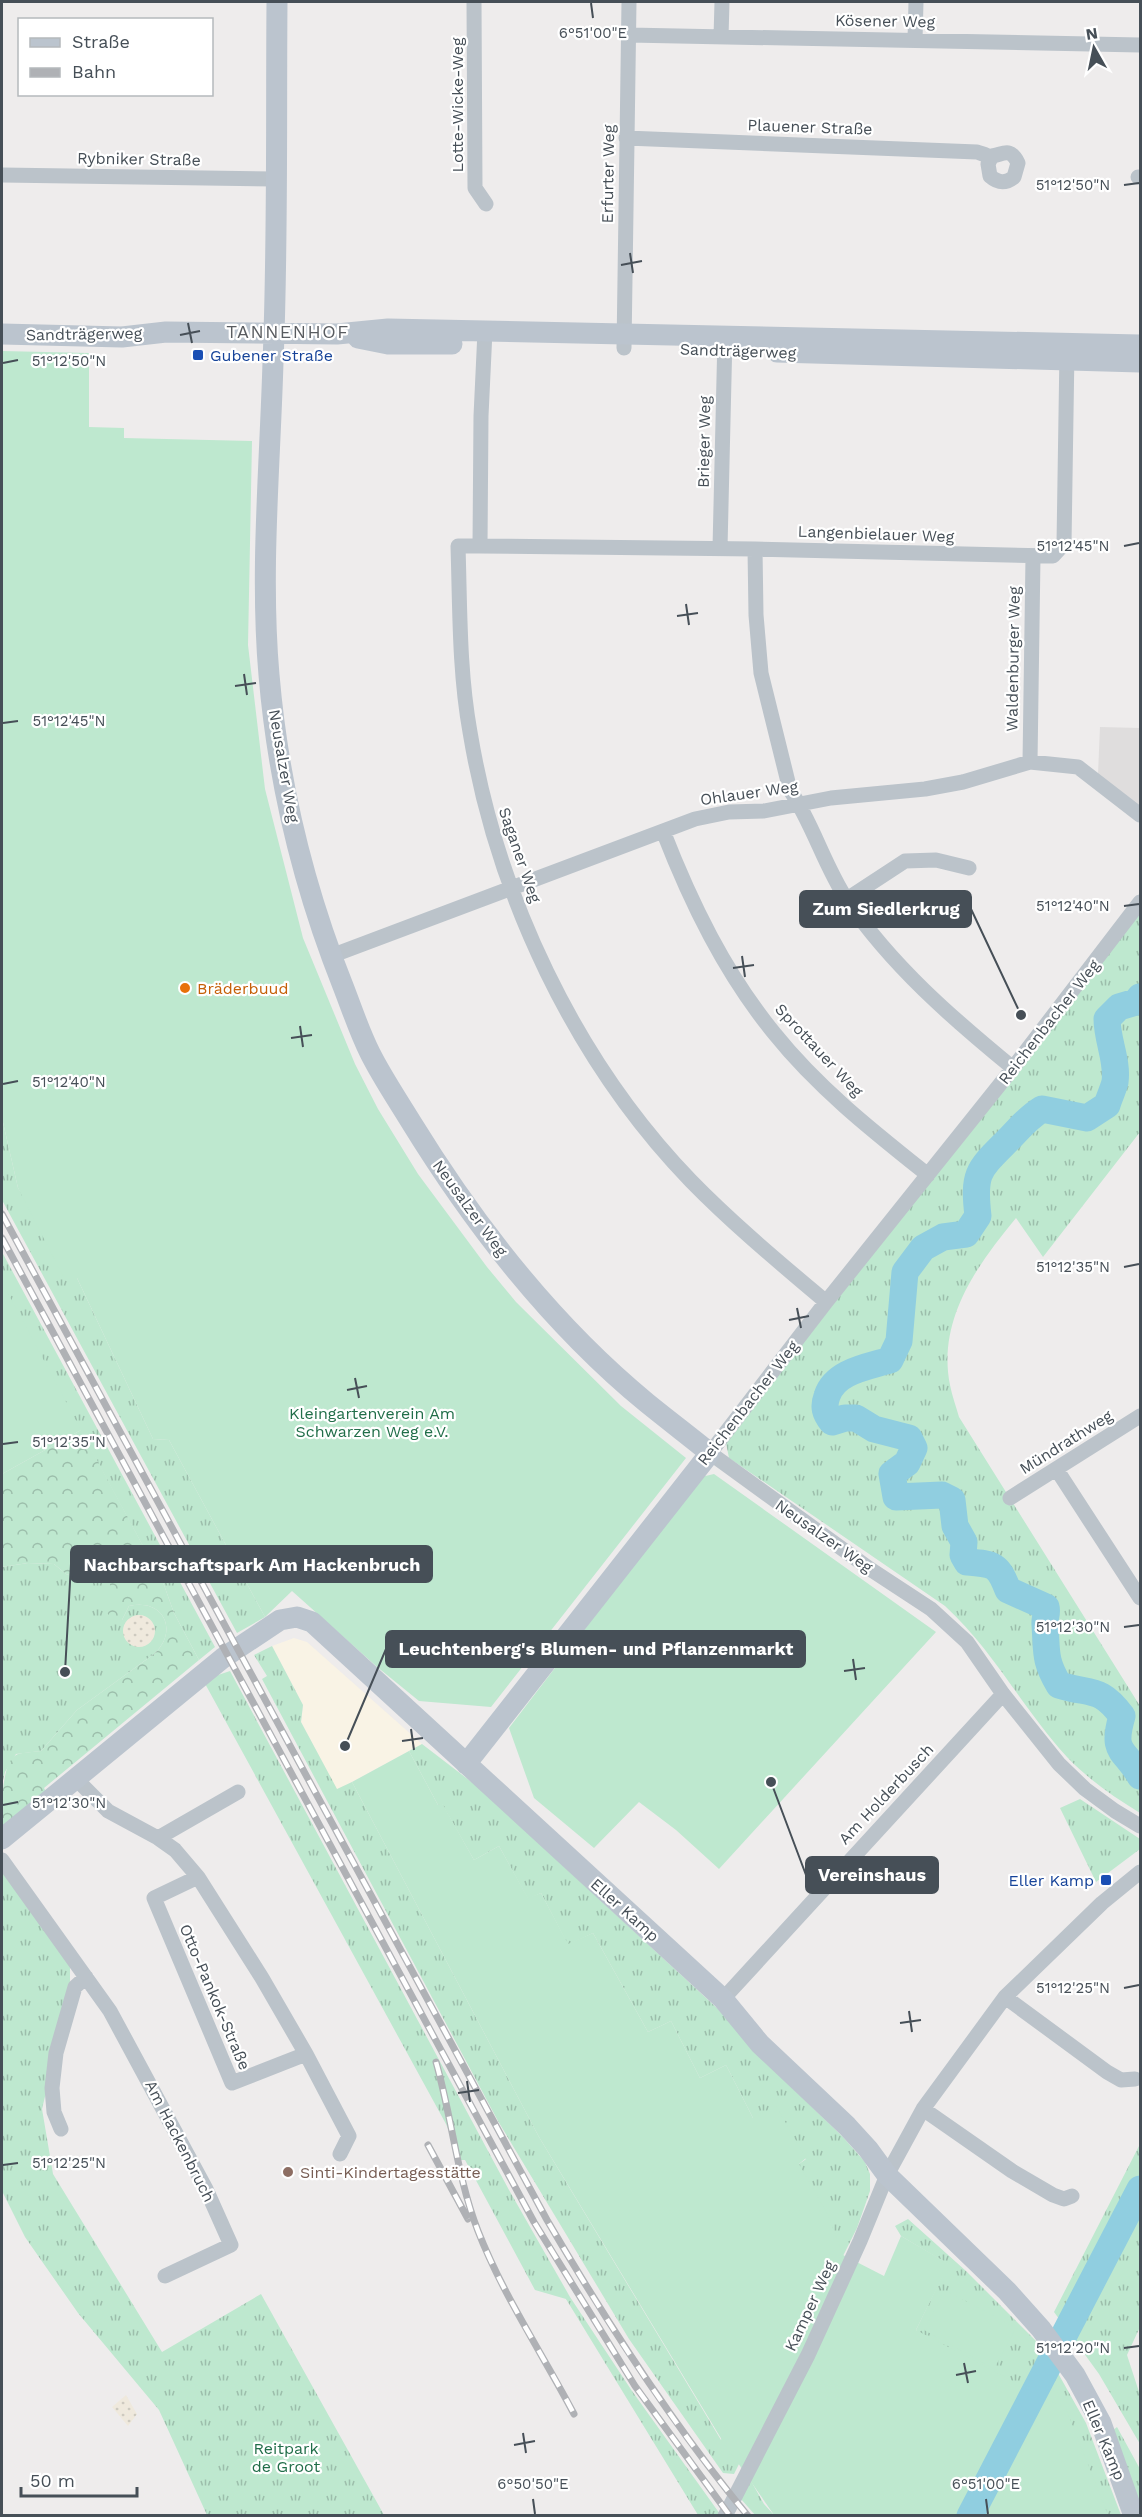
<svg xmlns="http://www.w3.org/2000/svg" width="1142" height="2517" viewBox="0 0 1142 2517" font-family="'Work Sans',sans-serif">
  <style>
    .commercial { fill: #f9f3e5 }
    .education { fill: #dfdddd }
    .grass { fill: url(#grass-tufts) }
    .forest { fill: url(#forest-crowns) }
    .sand { fill: url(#sand-dots) }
    .garden { fill: #bee8cf }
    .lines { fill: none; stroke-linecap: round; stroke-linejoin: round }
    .river { stroke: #90cee0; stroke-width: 27 }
    .street { stroke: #bbc3ca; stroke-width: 15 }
    .secondary { stroke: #bbc4ce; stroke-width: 21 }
    .rail-casing { stroke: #afb1b5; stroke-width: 7 }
    .rail { stroke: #fff; stroke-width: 4.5; stroke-dasharray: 14; stroke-linecap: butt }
    .ticks { fill: none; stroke: #464f57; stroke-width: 2 }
    .transit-dot { fill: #1a4fb4; stroke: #fff; stroke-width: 2 }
    .food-dot { fill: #e8710a; stroke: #fff; stroke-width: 2 }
    .education-dot { fill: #8d6e63; stroke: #fff; stroke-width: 2 }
    .labels { text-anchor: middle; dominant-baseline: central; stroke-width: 4.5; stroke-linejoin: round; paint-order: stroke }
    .street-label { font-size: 16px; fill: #464f57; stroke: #fff }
    .transit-label { font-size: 16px; fill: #164399; stroke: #fff; text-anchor: start }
    .food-label { font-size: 16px; fill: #c56008; stroke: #fff; text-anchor: start }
    .park-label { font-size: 16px; fill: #216e49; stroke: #fff }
    .education-label { font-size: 16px; fill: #785e54; stroke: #fff; text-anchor: start }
    .neighbourhood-label { font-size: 18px; letter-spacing: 1.5px; fill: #595c60; stroke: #fff }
    .ticks-label { font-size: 15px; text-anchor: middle; fill: #464f57; stroke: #fff; stroke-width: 4.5; stroke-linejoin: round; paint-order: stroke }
    .leader { fill: none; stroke: #464f57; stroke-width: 2 }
    .callout-dot { fill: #464f57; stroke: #fff; stroke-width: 2 }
    .callout { fill: #464f57; stroke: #464f57; stroke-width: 2 }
    .callout-label { font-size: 18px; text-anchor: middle; font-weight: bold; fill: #fff }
  </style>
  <defs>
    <pattern id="grass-tufts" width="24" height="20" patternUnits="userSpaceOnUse" patternTransform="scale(1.5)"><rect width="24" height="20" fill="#bee8cf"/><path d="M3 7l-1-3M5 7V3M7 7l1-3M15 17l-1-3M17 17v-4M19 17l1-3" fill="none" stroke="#9cbeab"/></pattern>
    <pattern id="forest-crowns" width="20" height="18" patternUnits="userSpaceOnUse" patternTransform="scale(1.5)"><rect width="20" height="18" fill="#bee8cf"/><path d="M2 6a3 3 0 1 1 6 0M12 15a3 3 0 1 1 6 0" fill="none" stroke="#9cbeab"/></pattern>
    <pattern id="sand-dots" width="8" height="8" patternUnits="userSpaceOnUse" patternTransform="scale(1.5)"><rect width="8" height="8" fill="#efe9dd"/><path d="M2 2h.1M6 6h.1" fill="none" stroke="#cecac0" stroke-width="1.8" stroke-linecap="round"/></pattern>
  </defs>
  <rect width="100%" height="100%" fill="#eeecec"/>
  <path class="commercial" d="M294,1638L307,1642L422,1744L337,1790L301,1722L303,1705L272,1646Z"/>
  <path class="education" d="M1100,727L1140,728V808L1098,774Z"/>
  <path class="grass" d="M1140,912V1132L1043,1257L1016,1218C977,1265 937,1320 950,1385C952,1396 956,1406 959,1417L1140,1706V1813C1114,1797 1089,1780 1067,1757C1023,1709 994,1651 945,1606L729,1458L726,1443L931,1177Z
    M2,1118L18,1188L77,1278L153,1439L169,1440L265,1617L237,1633L2,1200Z
    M2,1252L215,1647L199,1660L174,1613L164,1585L2,1285Z
    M28,1563L54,1564L66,1574L82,1579H110V1595L122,1620L129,1606C164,1598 179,1631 154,1654L77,1710L41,1751L16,1754L5,1772L2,1785V1567Z
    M272,1646L303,1705L301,1722L337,1789L352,1782L539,2137L721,2440L799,2164L806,2159L753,2118L726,2065L700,2078L671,2021L648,2032L593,1933L568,1945L541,1893L528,1899L499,1846L474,1860L442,1804L438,1805L409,1751L422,1744L478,1787L718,2009L757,2054L842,2136L865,2162L870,2174V2191L857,2228L734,2474L723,2473L629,2339L498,2121L262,1679L267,1676L254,1655Z
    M230,1671L509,2190L570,2297L632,2391L720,2514L719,2515H698L566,2299L535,2290L465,2160H461L446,2124L203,1680Z
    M1080,1799L1140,1839V1849L1096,1882L1060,1808Z
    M2,1862L70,1959V1993L42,2109L53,2174L162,2352L261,2294L384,2515H207L159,2410L78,2313L25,2237L2,2191Z
    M1140,2144V2327L1127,2355L1140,2395V2444L1099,2374L1054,2312Z
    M908,2219L966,2271L1045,2350L1086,2423L1121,2515H1108L916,2330L948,2264L901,2236L895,2226Z
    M1117,2427L1140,2469V2504L1113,2430Z
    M751,2481L764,2504L774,2515H755L741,2499Z"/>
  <path class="forest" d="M81,1430L164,1585L174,1613L199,1660L44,1788L46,1792L2,1829C2,1811 0,1761 18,1754C25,1752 34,1752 41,1751L77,1710L154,1654C179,1631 164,1598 129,1606L122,1620L115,1621C107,1615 103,1607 103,1598L110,1595V1579H82L66,1574L54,1564L28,1563L2,1567V1474Z"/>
  <path class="sand" d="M123 1631a16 16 0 1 1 32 0a16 16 0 1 1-32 0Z
    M126,2395L137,2414L128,2426L112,2407Z"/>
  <path class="garden" d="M2,351L89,353V427L124,428V438L252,441L248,645L265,789L303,938L355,1064L378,1109L418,1174L487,1267L516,1302L621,1406L686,1458L491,1707L419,1701L376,1666L292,1591L265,1617L169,1440L153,1439L77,1278H64L18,1188L2,1118Z
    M2,1282L81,1430L2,1474Z
    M714,1474L936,1632L719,1869L676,1830L639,1802L594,1848L534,1798L509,1728L701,1477Z
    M409,1751L438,1805L442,1803L474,1860L499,1846L528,1898L541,1893L568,1944L593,1933L648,2032L671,2021L700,2078L726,2065L753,2118L776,2106L806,2158L799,2164L828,2215L843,2255L884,2276L901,2236L949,2264L916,2330L1066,2409L1108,2515H774L722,2440L539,2137L352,1782Z
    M945,2290L1016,2328L994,2369L924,2330Z"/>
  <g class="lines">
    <path class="river" d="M1140,997L1136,1002L1119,1007L1107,1019C1107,1040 1118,1061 1115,1082C1113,1090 1109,1098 1107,1105L1087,1118L1042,1109C1026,1119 1020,1128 1007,1141C978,1170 973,1173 978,1216L966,1234L943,1237L923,1248L905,1272L899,1341L890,1360C868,1367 835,1371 827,1396C823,1407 825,1413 832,1422L845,1418H856L874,1429L909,1438L914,1448L907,1463L892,1474L896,1497L942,1495L952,1500L955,1526L964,1542L963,1555L967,1562C994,1564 998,1564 1008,1590L1046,1607C1048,1614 1044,1618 1045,1625C1047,1652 1044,1660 1059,1685C1091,1695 1100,1686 1122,1716C1111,1754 1124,1748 1140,1776
      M970,2516L1140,2189"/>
    <path class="street" d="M474,2L475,188L486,204
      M629,35L1140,45
      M721,37L722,2
      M915,40L916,2
      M626,138L977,152C981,153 989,157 992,156C1004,154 1010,147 1018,163L1014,177C1005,184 998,183 990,176L988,164L992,156
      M2,175L275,179
      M1138,177H1140
      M485,331L481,416L480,546H458C460,608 459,671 470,732C497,895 575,1061 691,1181C733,1224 780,1263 826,1302
      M624,348L629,2
      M480,546L755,549L1053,556L1064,544L1067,350
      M720,548L725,336
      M755,549L756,615L761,673L790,790C813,824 824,865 847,900C892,966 952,1018 1013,1068
      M1030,762L1033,557
      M663,831C691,903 725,973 774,1033C818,1088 874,1132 928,1175
      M847,899L905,861L936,860L969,868
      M1140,902L1013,1068L826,1302L710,1453L870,1569L931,1609L967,1642L1003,1694L1059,1764L1085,1789L1115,1811L1140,1826
      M331,956L695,819L729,812L764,811L831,798L925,789L963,782L1030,762L1078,767L1140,815
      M1057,1470L1140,1598
      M1010,1498L1140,1416
      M75,1778L108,1811L158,1838L175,1850L198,1877L262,1978L306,2054L349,2136L340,2154
      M158,1838L238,1792
      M2,1860L110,2011L206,2189L231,2245L165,2276
      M198,1877L154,1898L232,2083L306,2054
      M1005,1997L1107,2072L1121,2080L1135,2079
      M723,1999L1003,1694
      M923,2109L1012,2171L1053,2195L1064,2199L1072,2196
      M61,2129L54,2112L52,2088L56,2053L75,1987L86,1977
      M725,2516L808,2355L860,2241L887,2175L923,2109L1005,1997L1102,1903L1140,1872"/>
    <path class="secondary" d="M277,2C276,122 278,242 273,362C270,466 260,572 269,675C278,781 304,888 343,986C352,1009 359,1031 370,1053C382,1077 397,1099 411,1122C475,1226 552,1325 647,1403C668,1420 689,1436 710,1453L466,1764
      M2,334L122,337L166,332L337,334L388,329L1140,345
      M358,338L388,344H452
      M777,352L1140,362
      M2,1839L223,1658L280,1620L297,1617L312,1622L723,1999L760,2044L847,2126L868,2149L887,2175L1007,2291L1041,2329L1075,2375L1101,2423L1134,2516"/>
    <defs>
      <path id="rail" d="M2,1214L547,2220C607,2323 672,2424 748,2516
        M2,1238L534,2222L635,2386L730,2516
        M436,2062C452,2118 457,2177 478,2231C503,2295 542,2353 574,2414
        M428,2145L468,2219"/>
    </defs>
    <use href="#rail" class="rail-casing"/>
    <use href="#rail" class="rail"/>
  </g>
  <path class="ticks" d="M591,3L593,18M1124,185L1139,183M630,253L633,273M621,265L642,261M188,323L192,343M180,335L200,331M3,363L18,360M1124,546L1139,543M686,604L689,625M677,616L698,613M244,674L247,695M235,686L256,683M3,723L18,721M1124,906L1139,904M742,956L745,977M733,968L754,965M300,1026L303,1047M291,1038L312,1035M3,1084L18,1081M1124,1267L1139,1264M797,1308L801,1328M789,1320L809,1316M355,1378L359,1398M347,1390L367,1386M3,1444L18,1442M1124,1627L1139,1625M853,1659L856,1680M844,1671L865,1668M411,1729L414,1750M402,1741L423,1738M3,1805L18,1802M1124,1988L1139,1985M909,2011L912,2032M900,2023L921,2020M467,2081L470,2102M458,2093L479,2090M3,2165L18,2163M1124,2348L1139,2346M964,2363L968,2383M956,2375L976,2371M523,2433L526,2453M514,2445L535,2441M533,2499L535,2514M986,2499L988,2514"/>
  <g class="transit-dot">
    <rect x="192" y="349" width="12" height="12" rx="3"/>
    <rect x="1100" y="1874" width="12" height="12" rx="3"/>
  </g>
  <circle class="food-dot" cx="185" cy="988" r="6"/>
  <circle class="education-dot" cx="288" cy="2172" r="6"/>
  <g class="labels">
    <g class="street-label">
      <text transform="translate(885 21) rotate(1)">Kösener Weg</text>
      <text transform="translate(457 105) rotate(-90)">Lotte-Wicke-Weg</text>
      <text transform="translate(810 127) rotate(2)">Plauener Straße</text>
      <text transform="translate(139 159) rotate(1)">Rybniker Straße</text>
      <text transform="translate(608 174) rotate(-89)">Erfurter Weg</text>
      <text transform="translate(84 334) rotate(-1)">Sandträgerweg</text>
      <text transform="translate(738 351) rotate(2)">Sandträgerweg</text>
      <text transform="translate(704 442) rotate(-89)">Brieger Weg</text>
      <text transform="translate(876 534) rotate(2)">Langenbielauer Weg</text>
      <text transform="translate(1013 659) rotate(-89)">Waldenburger Weg</text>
      <text transform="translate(284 766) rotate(80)">Neusalzer Weg</text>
      <text transform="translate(749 793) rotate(-8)">Ohlauer Weg</text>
      <text transform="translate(520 855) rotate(71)">Saganer Weg</text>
      <text transform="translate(1049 1022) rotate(-52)">Reichenbacher Weg</text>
      <text transform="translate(819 1050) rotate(47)">Sprottauer Weg</text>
      <text transform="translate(470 1208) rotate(54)">Neusalzer Weg</text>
      <text transform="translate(748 1403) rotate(-52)">Reichenbacher Weg</text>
      <text transform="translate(1066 1442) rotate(-32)">Mündrathweg</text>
      <text transform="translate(824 1536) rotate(35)">Neusalzer Weg</text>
      <text transform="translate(886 1794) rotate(-47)">Am Holderbusch</text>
      <text transform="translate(625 1910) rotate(42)">Eller Kamp</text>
      <text transform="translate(215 1997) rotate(67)">Otto-Pankok-Straße</text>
      <text transform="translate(180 2141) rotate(63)">Am Hackenbruch</text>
      <text transform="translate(810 2306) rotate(-65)">Kamper Weg</text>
      <text transform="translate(1104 2440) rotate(67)">Eller Kamp</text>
    </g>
    <g class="transit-label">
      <text x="210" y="355">Gubener Straße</text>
      <text x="1094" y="1880" text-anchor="end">Eller Kamp</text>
    </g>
    <g class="food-label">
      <text x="197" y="988">Bräderbuud</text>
    </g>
    <g class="park-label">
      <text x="372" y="1413">Kleingartenverein Am<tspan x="372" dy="18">Schwarzen Weg e.V.</tspan></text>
      <text x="286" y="2448">Reitpark<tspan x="286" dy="18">de Groot</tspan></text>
    </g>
    <g class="education-label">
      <text x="300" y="2172">Sinti-Kindertagesstätte</text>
    </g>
    <g class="neighbourhood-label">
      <text x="288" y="331">TANNENHOF</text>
    </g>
  </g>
  <g class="ticks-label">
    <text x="593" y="38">6°51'00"E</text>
    <text x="1073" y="190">51°12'50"N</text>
    <text x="69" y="366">51°12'50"N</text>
    <text x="1073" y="551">51°12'45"N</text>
    <text x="69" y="726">51°12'45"N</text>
    <text x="1073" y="911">51°12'40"N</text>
    <text x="69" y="1087">51°12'40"N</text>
    <text x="1073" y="1272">51°12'35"N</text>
    <text x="69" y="1447">51°12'35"N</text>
    <text x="1073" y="1632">51°12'30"N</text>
    <text x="69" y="1808">51°12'30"N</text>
    <text x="1073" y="1993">51°12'25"N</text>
    <text x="69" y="2168">51°12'25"N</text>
    <text x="1073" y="2353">51°12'20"N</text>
    <text x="533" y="2489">6°50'50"E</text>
    <text x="986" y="2489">6°51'00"E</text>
  </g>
  <path class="leader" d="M1021 1015L971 909M65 1672L71 1564M345 1746L386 1649M771 1782L806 1875"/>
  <g class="callout-dot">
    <circle cx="1021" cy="1015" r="6"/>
    <circle cx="65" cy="1672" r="6"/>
    <circle cx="345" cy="1746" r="6"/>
    <circle cx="771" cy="1782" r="6"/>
  </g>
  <g class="callout">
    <rect x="800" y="891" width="171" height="36" rx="6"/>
    <rect x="71" y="1546" width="361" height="36" rx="6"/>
    <rect x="386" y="1631" width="419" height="36" rx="6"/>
    <rect x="806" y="1857" width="132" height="36" rx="6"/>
  </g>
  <g class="callout-label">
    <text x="886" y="915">Zum Siedlerkrug</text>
    <text x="252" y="1571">Nachbarschaftspark Am Hackenbruch</text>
    <text x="596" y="1655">Leuchtenberg's Blumen- und Pflanzenmarkt</text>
    <text x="872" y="1881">Vereinshaus</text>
  </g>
  <rect width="1142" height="2517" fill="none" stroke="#464f57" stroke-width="6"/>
  <rect x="18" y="18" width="195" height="78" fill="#ffffff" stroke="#b5b9bc" stroke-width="1.5"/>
  <rect x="30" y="38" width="30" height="9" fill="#bbc4ce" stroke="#b5b9bc" stroke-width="1.5"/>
  <text x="72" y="48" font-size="18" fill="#464f57">Straße</text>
  <rect x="30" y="68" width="30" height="9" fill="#afb1b5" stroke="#b5b9bc" stroke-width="1.5"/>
  <text x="72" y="78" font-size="18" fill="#464f57">Bahn</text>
  <g transform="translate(1094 48) rotate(351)" stroke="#ffffff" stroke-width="4.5" paint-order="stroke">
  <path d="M0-4.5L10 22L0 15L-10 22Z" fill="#464f57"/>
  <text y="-9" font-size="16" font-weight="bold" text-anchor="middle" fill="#464f57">N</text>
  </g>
  <path d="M21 2487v9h116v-9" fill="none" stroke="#464f57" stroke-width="3"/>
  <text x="30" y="2487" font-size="18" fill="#464f57" stroke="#ffffff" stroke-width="4.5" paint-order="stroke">50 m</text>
</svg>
